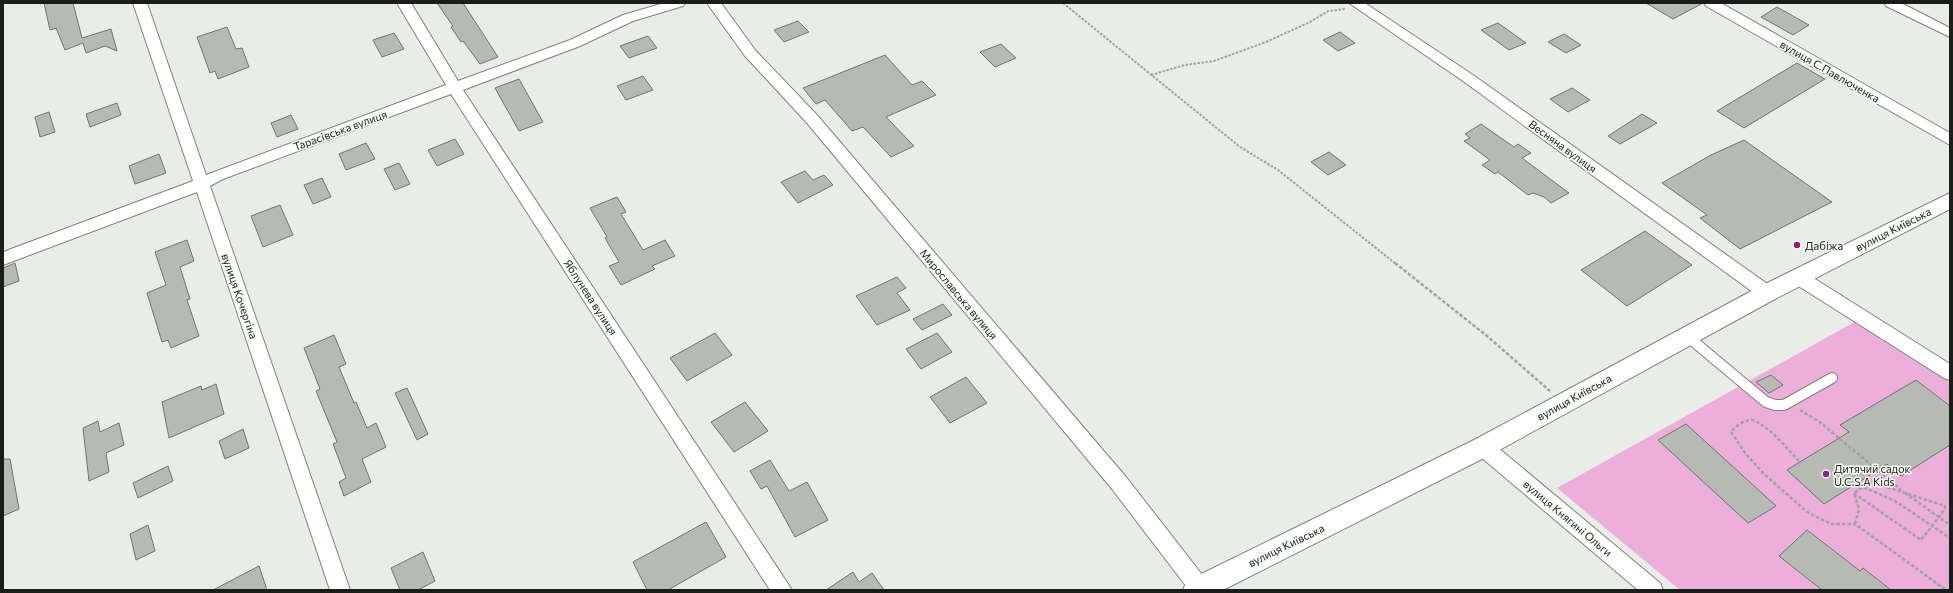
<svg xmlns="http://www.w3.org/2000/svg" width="1953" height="593" viewBox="0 0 1953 593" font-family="Commissioner,sans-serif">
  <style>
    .green { fill: #ecaedb }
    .building { fill: #b5bbb2; stroke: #70756d }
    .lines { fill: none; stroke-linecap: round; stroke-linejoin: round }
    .lane-casing { stroke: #7e837b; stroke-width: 12 }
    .street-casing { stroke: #7e837b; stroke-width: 2 }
    .secondary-casing { stroke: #7e837b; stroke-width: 2 }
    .path-far1 { stroke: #9fa49e; stroke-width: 2; stroke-dasharray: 2.5 1.5; stroke-linecap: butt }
    .path { stroke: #9fa49e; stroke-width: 2.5; stroke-dasharray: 3.5 2; stroke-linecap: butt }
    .lane { stroke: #fff; stroke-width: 10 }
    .street { fill: #fff; fill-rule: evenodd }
    .secondary { fill: #fff; fill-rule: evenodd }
    .poi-dot { fill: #921e7d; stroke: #f5fcf3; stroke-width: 1.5 }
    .labels { text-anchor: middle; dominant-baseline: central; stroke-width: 3; stroke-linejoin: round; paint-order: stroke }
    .street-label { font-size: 11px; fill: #1b1d1a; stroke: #f5fcf3 }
    .poi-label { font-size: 11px; fill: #1b1d1a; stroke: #f5fcf3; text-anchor: start }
  </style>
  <rect width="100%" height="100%" fill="#e8eee6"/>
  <path class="green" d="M1858,320L1950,379V590H1680L1557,488Z"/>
  <path class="building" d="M44,3H73L82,38L111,29L117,51L105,46L86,53L83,43L65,50L56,28L50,30Z
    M437,3H463L498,57L480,64L463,41L461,42L451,27L453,26Z
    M1646,3H1703L1673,19Z
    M1777,7L1809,25L1793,35L1761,17Z
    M798,21L809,32L784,42L774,30Z
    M1498,23L1526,43L1509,50L1481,30Z
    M227,27L236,49L242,48L249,67L218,79L215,71L210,73L197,37Z
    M1340,32L1355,43L1338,51L1323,40Z
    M394,33L404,49L382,57L373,40Z
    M1564,34L1581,45L1566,53L1548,42Z
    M648,36L657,48L629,58L620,46Z
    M1001,44L1016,58L995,67L980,52Z
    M885,55L912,85L922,81L936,95L886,117L914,146L891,157L863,127L852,131L825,100L816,104L803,88Z
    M1797,63L1825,79L1744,128L1717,111Z
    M643,76L653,90L626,100L617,86Z
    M519,79L543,122L519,131L495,88Z
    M1572,88L1590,100L1568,112L1550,99Z
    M117,103L121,115L90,127L86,114Z
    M49,112L55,132L40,137L35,117Z
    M1642,114L1657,123L1620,144L1608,136Z
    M291,115L298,129L277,137L271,123Z
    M1481,124L1514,147L1518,144L1531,153L1522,158L1569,193L1551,203L1544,197L1533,193L1528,195L1498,172L1495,174L1482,165L1490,160L1464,141L1470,138L1465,134Z
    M455,139L464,154L437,166L428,150Z
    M1744,140L1832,202L1740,249L1700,218L1707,215L1662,183L1711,155Z
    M366,143L375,159L346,170L339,154Z
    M1329,152L1346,165L1328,175L1311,162Z
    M159,154L166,173L135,184L129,166Z
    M399,163L410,184L395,190L384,169Z
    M805,171L813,180L824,175L833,185L798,203L781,182Z
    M322,178L331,197L313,204L304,185Z
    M617,197L626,212L621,214L643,250L665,240L675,256L652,266L655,269L621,285L609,266L619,262L605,238L607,237L590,208Z
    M280,205L293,235L263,247L251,216Z
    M1645,231L1692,265L1627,306L1581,270Z
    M187,240L194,261L180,267L190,299L187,300L199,336L171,348L168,340L162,342L147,293L166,285L155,252Z
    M15,263L19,281L3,287V268Z
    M897,277L906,288L897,293L910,310L877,325L856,296Z
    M943,304L952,315L922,330L913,319Z
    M715,333L732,355L687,381L670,358Z
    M937,333L952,352L921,369L906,349Z
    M334,335L346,364L339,367L354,403L356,402L367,428L376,423L386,447L362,459L371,482L344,496L339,482L346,478L333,444L337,442L316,391L320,389L304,348Z
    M1771,375L1783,385L1769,393L1756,382Z
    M966,377L987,403L950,423L930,397Z
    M1916,380L1950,406V445L1901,476L1887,464L1824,504L1787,470L1849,432L1840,425Z
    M216,384L224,414L169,438L162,402L201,386L202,390Z
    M407,388L428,434L417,440L395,393Z
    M745,402L768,431L734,452L711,422Z
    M98,421L100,432L119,423L124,445L106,453L109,472L89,481L83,428Z
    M1686,424L1776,506L1748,523L1658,440Z
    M243,429L249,448L225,459L219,441Z
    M3,459H10L19,509L3,516Z
    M770,460L789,491L807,482L828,520L795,537L767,486L761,489L750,471Z
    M168,466L173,481L138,498L133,483Z
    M706,522L726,557L668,590H647L633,562Z
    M148,525L155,551L136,560L130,534Z
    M1807,530L1860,571L1863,568L1891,590H1822L1779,556Z
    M423,552L435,581L418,590H400L391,568Z
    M259,566L267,590H213Z
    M853,572L859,582L872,573L884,590H826Z"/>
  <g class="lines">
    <defs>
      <path id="lane" d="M1687,336L1766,402L1775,405H1784L1832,378"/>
      <path id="street" d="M133,3H147L206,175L446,85L397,3H411L458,81L570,40L623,15L664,3H685L683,6L633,21L580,46L463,90L792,590H770L451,94L223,179L210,186L350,590H330L197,192L3,265V252L193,181Z
        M707,3H721L755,50L817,115L1126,477L1207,581L1209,590H1189L1112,489L807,123L745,56Z
        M1349,3H1365L1473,75L1773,288L1775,293L1773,298L1767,300L1761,298L1463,81Z
        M1704,3H1721L1950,133V145L1706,6Z
        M1884,3H1901L1950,28V37L1886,6Z
        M1798,271L1804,272L1950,364V380L1944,378L1792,282L1790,277L1792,272Z
        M1483,439L1490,441L1660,583L1663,590H1638L1476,453L1474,447L1476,441Z"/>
      <path id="secondary" d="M1950,193V209L1775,299L1492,454L1223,590H1183L1187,581L1474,440L1759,287Z"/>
    </defs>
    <use href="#lane" class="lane-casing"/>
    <use href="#street" class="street-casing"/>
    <use href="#secondary" class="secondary-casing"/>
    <path class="path-far1" d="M1063,3L1240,147L1278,170L1396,264
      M1151,75L1185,65L1214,61L1266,42L1310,22L1328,11L1345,9"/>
    <path class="path" d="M1395,263L1487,336L1550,391
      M1800,410L1821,423L1901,490
      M1799,461C1786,448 1772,429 1755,421C1748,417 1735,426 1731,432L1745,453L1763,473L1807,512L1831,524H1855L1946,590
      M1854,493L1921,540L1945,509V506L1871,482L1863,487
      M1905,493L1950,525
      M1855,524L1859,509L1854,493L1863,487L1895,501L1950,538"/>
    <use href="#lane" class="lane"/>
    <use href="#street" class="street"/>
    <use href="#secondary" class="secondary"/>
  </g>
  <g class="poi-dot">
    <circle cx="1797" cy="245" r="4"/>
    <circle cx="1826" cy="474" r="4"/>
  </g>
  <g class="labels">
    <g class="street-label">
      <text transform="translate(1830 71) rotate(30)">вулиця С.Павлюченка</text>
      <text transform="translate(340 130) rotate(-20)">Тарасівська вулиця</text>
      <text transform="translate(1563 146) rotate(36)">Весняна вулиця</text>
      <text transform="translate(1893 229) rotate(-27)">вулиця Київська</text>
      <text transform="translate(959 294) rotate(50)">Мирославська вулиця</text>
      <text transform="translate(240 296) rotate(71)">вулиця Кочергіна</text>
      <text transform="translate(591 297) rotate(57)">Яблунева вулиця</text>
      <text transform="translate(1574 397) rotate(-29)">вулиця Київська</text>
      <text transform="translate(1568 518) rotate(40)">вулиця Княгині Ольги</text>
      <text transform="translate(1286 545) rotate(-26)">вулиця Київська</text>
    </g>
    <g class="poi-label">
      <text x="1805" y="245">Дабіжа</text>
      <text x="1834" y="468">Дитячий садок<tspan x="1834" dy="13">U.C.S.A Kids</tspan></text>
    </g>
  </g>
  <rect width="1953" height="593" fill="none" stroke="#1b1d1a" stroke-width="8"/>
</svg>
